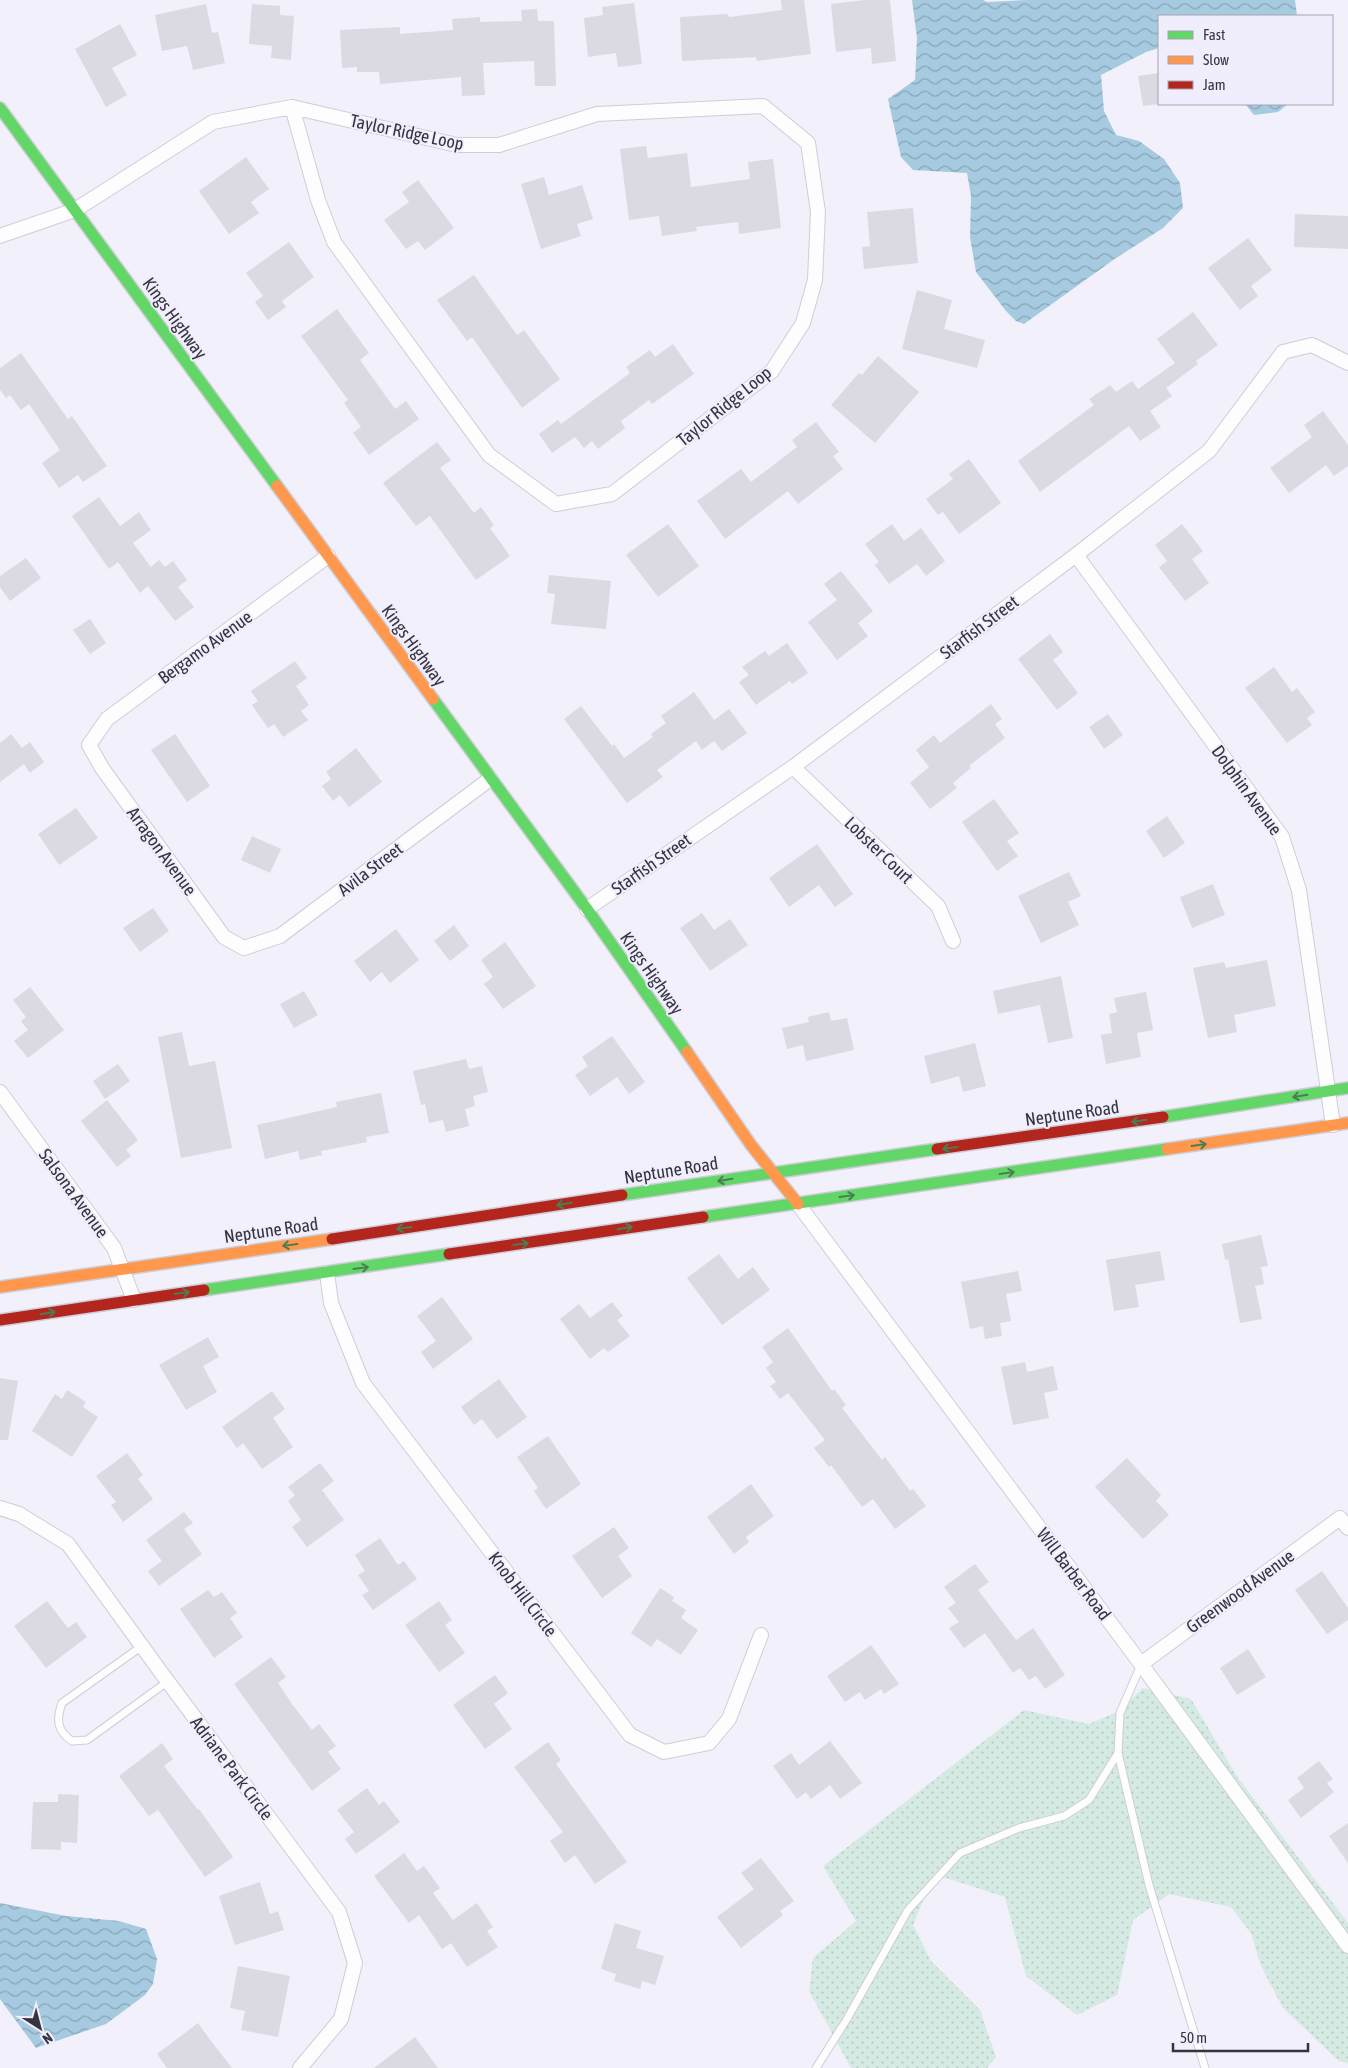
<svg xmlns="http://www.w3.org/2000/svg" width="1348" height="2068" viewBox="0 0 1348 2068" font-family="'Asap Condensed',sans-serif">
  <style>
    .grass { fill: url(#grass-dots) }
    .water { fill: url(#water-waves) }
    .building { fill: #dbd9e2 }
    .lines { fill: none; stroke-linecap: round; stroke-linejoin: round }
    .lane-casing { stroke: #cfcdd7; stroke-width: 9 }
    .street-casing { stroke: #cfcdd7; stroke-width: 16 }
    .fast-casing { stroke: #cfcdd7; stroke-width: 14 }
    .slow-casing { stroke: #cfcdd7; stroke-width: 14 }
    .jam-casing { stroke: #cfcdd7; stroke-width: 14 }
    .lane { stroke: #fdfdfe; stroke-width: 7 }
    .street { stroke: #fdfdfe; stroke-width: 14 }
    .fast { stroke: #63d668; stroke-width: 11 }
    .slow { stroke: #ff974d; stroke-width: 11 }
    .jam { stroke: #b3261e; stroke-width: 11 }
    .oneway { stroke: #4a7d51 }
    .labels { text-anchor: middle; dominant-baseline: central; stroke-width: 4; stroke-linejoin: round; paint-order: stroke }
    .street-label { font-size: 18px; fill: #36343f; stroke: #f0edfd }
  </style>
  <defs>
    <pattern id="grass-dots" width="8" height="8" patternUnits="userSpaceOnUse" patternTransform="scale(1.25)"><rect width="8" height="8" fill="#d4eae2"/><path d="M2 2h.1M6 6h.1" fill="none" stroke="#b7c9c3" stroke-width="1.8" stroke-linecap="round"/></pattern>
    <pattern id="water-waves" width="16" height="10" patternUnits="userSpaceOnUse" patternTransform="scale(1.25)"><rect width="16" height="10" fill="#a6cadf"/><path d="M0 5q4-4 8 0t8 0" fill="none" stroke="#88a5b6"/></pattern>
  </defs>
  <rect width="100%" height="100%" fill="#f2f0fa"/>
  <path class="grass" d="M1143,1688L1191,1699L1238,1778L1348,1923V2063L1339,2061L1283,2008L1261,1966L1251,1933L1231,1907L1169,1894L1133,1920L1117,1995L1077,2015L1026,1976L1005,1897L934,1874L913,1925L931,1961L980,2010L996,2057L987,2068H851L809,1991L813,1958L856,1921L823,1866L1024,1710L1089,1724L1119,1711Z"/>
  <path class="water" d="M912,0H983L987,2L1026,0H1295L1297,16H1159V48L1146,52L1101,75L1104,111L1116,135L1139,141L1164,159L1180,183L1183,208L1163,228L1116,258L1024,324L1016,321L1006,311L976,272L970,237L971,196L967,173L913,170L901,157L888,99L915,80L917,38Z
    M1245,104H1288L1278,112L1254,115Z
    M0,1903L66,1916L119,1921L146,1929L157,1959L153,1984L145,1995L106,2024L36,2048L0,1999Z"/>
  <path class="building" d="M781,0H804L811,54L757,61L756,57L682,61L680,17L728,14L729,17L782,10Z
    M865,0H890L896,61L872,64L871,48L836,52L831,4Z
    M634,3L642,64L618,67L616,53L588,57L584,18L603,15L602,7Z
    M206,4L212,33L218,32L225,63L193,70L187,46L162,51L155,15Z
    M252,4L280,6V15L294,16L291,60L271,58L272,46L249,44Z
    M537,9L538,21H554L556,86H535L534,61L483,63L485,95L462,96L461,77L380,84L379,72H357V67L342,68L340,30L400,27V34L453,30L452,19L480,17V22L522,21L521,10Z
    M120,24L137,55L112,68L127,95L106,107L75,49Z
    M1159,73V104L1143,106L1138,76Z
    M646,146L648,158L687,153L691,187L750,179L748,162L773,159L781,228L739,234L738,222L696,227L697,231L662,236L659,216L629,220L620,149Z
    M246,157L269,189L251,202L259,213L229,234L199,191Z
    M544,177L549,195L582,185L593,219L577,224L581,236L541,249L521,184Z
    M418,180L454,228L425,250L418,241L406,249L384,220L409,202L402,192Z
    M913,208L918,263L864,269L862,247L870,246L867,212Z
    M1295,214L1348,216V249L1294,247Z
    M1248,238L1272,270L1251,286L1258,296L1240,310L1208,268Z
    M289,242L314,277L282,301L286,307L268,320L255,302L263,296L246,273Z
    M474,275L517,335L524,330L560,379L522,408L472,337L467,341L437,300Z
    M917,290L952,300L944,329L985,340L977,368L902,349Z
    M337,309L369,353L360,360L395,409L406,401L419,419L369,455L353,433L361,427L344,403L348,400L301,336Z
    M1193,312L1218,345L1196,361L1198,364L1166,388L1172,396L1150,411L1161,427L1140,441L1129,426L1040,492L1018,461L1094,405L1089,399L1110,385L1116,392L1132,381L1138,389L1175,363L1157,339Z
    M673,344L694,374L652,404L649,400L621,421L625,428L598,449L592,441L584,448L575,437L552,453L539,434L558,420L561,424L630,373L626,367L650,350L655,357Z
    M21,353L68,419L72,416L107,466L83,482L78,475L59,488L42,463L60,450L29,404L21,410L10,395L6,398L0,390V368Z
    M878,356L919,392L875,443L831,405L859,373L862,375Z
    M1323,411L1348,445V466L1334,476L1326,465L1289,493L1270,468L1312,437L1304,425Z
    M816,422L839,452L833,456L843,469L798,504L788,491L725,539L697,501L741,469L751,482L797,447L792,440Z
    M437,442L451,460L440,468L474,513L481,507L494,525L490,528L510,556L476,580L430,516L416,526L383,483Z
    M969,459L1001,503L959,534L943,512L938,515L926,499L953,479L949,474Z
    M99,497L120,526L139,512L151,530L133,543L151,567L159,560L165,567L173,561L187,580L178,587L194,607L175,621L148,586L140,593L118,562L109,569L72,516Z
    M668,524L699,566L658,597L626,555Z
    M892,524L904,541L921,528L945,561L926,576L917,564L889,584L875,565L879,562L865,544Z
    M1182,524L1203,551L1192,559L1209,583L1185,601L1159,567L1167,561L1155,545Z
    M26,558L41,578L10,601L0,587V576Z
    M841,571L873,611L858,623L868,636L837,660L808,622L837,600L824,584Z
    M549,575L611,581L606,629L551,624L555,594L547,593Z
    M90,619L106,643L90,654L73,630Z
    M1050,634L1063,652L1053,660L1078,693L1057,710L1018,659Z
    M787,643L808,673L792,684L790,681L756,705L739,682L749,675L742,667L765,651L769,656Z
    M295,661L307,678L296,686L309,705L301,711L308,720L283,737L274,724L268,728L252,705L258,701L251,691Z
    M1274,667L1292,692L1297,688L1315,712L1307,718L1312,725L1287,743L1245,688Z
    M694,692L714,720L729,709L747,733L722,751L714,741L702,750L696,741L657,770L663,777L627,803L564,719L581,706L612,746L614,744L624,758L653,737L651,734L666,723L661,716Z
    M991,704L1002,719L995,724L1005,738L969,766L971,768L953,783L957,788L930,809L910,783L929,767L916,750L934,735L940,743Z
    M1108,714L1123,735L1104,749L1089,727Z
    M11,734L22,748L30,742L44,762L30,773L24,764L0,782V743Z
    M175,734L210,786L187,802L151,750Z
    M356,748L382,782L349,807L340,795L333,801L322,786L331,779L326,772Z
    M994,799L1019,833L1007,841L1018,856L997,871L962,822Z
    M76,808L98,838L59,865L38,834Z
    M1167,816L1185,843L1164,858L1146,831Z
    M252,836L281,849L270,873L241,860Z
    M817,844L853,894L835,907L819,885L789,907L769,878Z
    M1069,872L1081,896L1068,902L1079,925L1041,943L1018,896Z
    M1213,884L1225,915L1192,928L1180,897Z
    M153,908L169,931L140,952L123,928Z
    M702,913L714,930L730,919L748,945L710,971L680,928Z
    M454,925L469,946L450,961L434,941Z
    M396,929L419,960L390,983L382,972L370,982L354,961Z
    M505,942L536,986L503,1009L484,984L493,977L481,960Z
    M1267,960L1276,1006L1234,1015L1237,1032L1208,1038L1193,968L1224,962L1226,968Z
    M1061,976L1073,1038L1048,1043L1040,1005L998,1014L993,991Z
    M30,987L64,1030L28,1058L14,1041L28,1030L21,1021L26,1017L13,1000Z
    M304,991L318,1015L294,1028L280,1004Z
    M1146,992L1153,1030L1137,1033L1141,1057L1106,1064L1101,1035L1112,1033L1109,1014L1117,1012L1114,998Z
    M829,1012L831,1021L847,1018L854,1050L806,1061L803,1045L787,1049L782,1028L809,1022L808,1017Z
    M182,1032L189,1066L215,1061L232,1148L181,1158L158,1037Z
    M612,1036L645,1082L629,1094L617,1077L590,1096L575,1075L588,1066L582,1057Z
    M975,1043L986,1086L963,1092L959,1076L931,1084L924,1056Z
    M466,1059L469,1069L482,1066L488,1092L473,1096L475,1106L465,1109L469,1126L446,1132L443,1120L429,1123L425,1104L421,1105L413,1071Z
    M118,1064L130,1081L105,1099L93,1081Z
    M381,1093L389,1133L366,1137L367,1142L321,1151L322,1155L300,1160L298,1151L265,1159L257,1125L337,1107L336,1102Z
    M107,1100L138,1140L126,1150L131,1156L117,1167L81,1121Z
    M1261,1235L1268,1266L1261,1267L1264,1284L1255,1286L1262,1319L1240,1323L1228,1259L1225,1260L1222,1244Z
    M1160,1251L1165,1280L1135,1285L1139,1307L1114,1311L1106,1260Z
    M719,1254L738,1279L753,1267L770,1290L722,1325L687,1278Z
    M1018,1271L1022,1291L1006,1294L1011,1321L1000,1323L1002,1336L985,1339L983,1326L970,1329L961,1282Z
    M442,1297L473,1339L433,1369L421,1352L436,1341L417,1316Z
    M612,1302L623,1316L617,1320L630,1336L608,1352L604,1348L590,1359L560,1319L579,1304L590,1318Z
    M788,1328L832,1391L834,1389L846,1405L842,1408L882,1460L885,1457L910,1491L913,1489L926,1506L895,1529L873,1499L862,1507L831,1465L829,1467L814,1448L825,1440L788,1393L780,1399L770,1386L776,1382L766,1368L773,1362L762,1347Z
    M208,1337L219,1357L203,1366L217,1392L186,1410L159,1365Z
    M1025,1362L1027,1372L1053,1366L1058,1390L1044,1393L1049,1418L1013,1425L1001,1367Z
    M0,1378L18,1381L8,1440H0Z
    M499,1379L527,1417L497,1439L482,1419L474,1425L461,1407Z
    M67,1390L86,1402L83,1407L98,1417L72,1457L32,1431L55,1394L62,1399Z
    M272,1391L285,1409L273,1418L293,1447L262,1469L243,1443L237,1448L222,1427Z
    M548,1436L581,1484L546,1509L534,1491L538,1488L517,1457Z
    M127,1453L143,1475L138,1479L153,1499L123,1522L111,1505L116,1502L96,1476Z
    M1127,1458L1161,1495L1156,1501L1169,1515L1143,1539L1095,1487Z
    M320,1463L334,1481L322,1490L344,1520L307,1547L292,1527L301,1520L288,1501L295,1495L288,1487Z
    M751,1484L774,1516L746,1537L749,1542L734,1554L707,1517Z
    M184,1512L193,1523L184,1529L202,1554L159,1586L148,1571L162,1561L146,1540Z
    M614,1527L629,1548L618,1556L632,1576L602,1598L572,1556Z
    M380,1538L398,1565L404,1561L417,1579L373,1610L362,1595L369,1591L358,1575L365,1571L355,1555Z
    M975,1564L989,1582L978,1590L1016,1640L1033,1628L1065,1675L1045,1689L1036,1676L1029,1680L1020,1668L1013,1673L985,1633L964,1648L949,1628L959,1622L948,1608L956,1603L944,1587Z
    M1322,1571L1348,1608V1620L1327,1634L1295,1590Z
    M660,1588L674,1597L672,1601L686,1610L681,1618L698,1630L681,1655L657,1639L651,1647L631,1633Z
    M208,1590L214,1597L222,1592L237,1613L230,1618L243,1637L214,1658L180,1609Z
    M47,1601L68,1628L76,1622L87,1637L46,1668L14,1626Z
    M439,1601L452,1620L445,1625L465,1653L439,1672L405,1625Z
    M871,1645L899,1684L884,1694L881,1689L865,1700L860,1692L845,1702L827,1676Z
    M1248,1649L1266,1677L1237,1695L1220,1668Z
    M271,1657L286,1677L278,1683L292,1704L312,1730L319,1724L336,1746L328,1752L341,1769L312,1791L234,1684Z
    M495,1675L508,1693L494,1704L512,1729L485,1749L453,1705Z
    M830,1741L862,1783L840,1799L830,1785L811,1799L806,1792L797,1799L773,1766L791,1753L799,1765Z
    M548,1742L561,1760L556,1764L627,1862L595,1884L575,1855L565,1863L550,1841L563,1832L514,1767Z
    M162,1743L173,1759L164,1766L198,1810L199,1809L233,1857L205,1877L158,1810L149,1816L119,1776Z
    M1319,1761L1333,1779L1327,1783L1334,1792L1301,1818L1288,1800L1304,1788L1297,1778Z
    M367,1788L379,1805L384,1801L400,1822L356,1854L345,1839L354,1832L337,1810Z
    M58,1794L79,1795L77,1843L61,1842V1850L31,1849L33,1802H58Z
    M1348,1823V1863L1329,1836Z
    M404,1853L417,1871L424,1866L440,1888L433,1893L453,1920L477,1903L493,1927L487,1931L498,1947L467,1967L451,1943L442,1949L419,1915L409,1923L374,1876Z
    M761,1858L794,1901L780,1911L783,1915L741,1948L717,1917L754,1889L741,1873Z
    M260,1882L270,1914L278,1911L284,1930L235,1945L219,1896Z
    M615,1923L641,1931L636,1948L664,1956L655,1985L642,1981L640,1989L614,1981L616,1974L601,1969Z
    M238,1966L290,1976L278,2037L241,2030L245,2011L230,2008Z
    M198,2023L208,2037L232,2068H167L157,2054Z
    M415,2037L438,2068H374Z"/>
  <g class="lines">
    <defs>
      <path id="lane" d="M142,1646L62,1703C56,1720 57,1731 72,1741L87,1740L167,1682
        M1141,1665L1120,1713L1118,1753L1149,1885L1205,2068
        M816,2068L847,2019L908,1910L960,1853L1019,1828L1064,1816L1089,1800L1118,1753"/>
      <path id="street" d="M0,236L75,210L213,122L292,107L457,145H499L597,114L763,106L808,143L818,212L815,280L803,323L772,371L612,494L556,504L489,455L334,242L318,200L292,107
        M1076,555L1282,837L1299,890L1333,1125
        M328,556L107,719L89,745L102,768L224,937L244,948L280,936L490,779
        M793,767L938,906L953,941
        M587,909L793,767L1076,555L1209,451L1283,352L1312,345L1348,363
        M0,1092L114,1248L134,1300
        M798,1204L1141,1664L1348,1946
        M327,1273L331,1303L363,1383L630,1735L664,1752L709,1743L729,1719L761,1635
        M0,1508L19,1514L68,1544L160,1671L339,1912L355,1963L341,2019L300,2068
        M1141,1664L1340,1518L1348,1528"/>
      <path id="fast" d="M0,108L277,486
        M433,699L587,909L687,1052
        M1163,1117L1348,1088
        M622,1195L937,1149
        M703,1217L1167,1149
        M204,1290L449,1254"/>
      <path id="slow" d="M277,486L433,699
        M687,1052L751,1145L798,1204
        M1167,1149L1348,1123
        M0,1287L332,1239"/>
      <path id="jam" d="M937,1149L1163,1117
        M332,1239L622,1195
        M449,1254L703,1217
        M0,1320L204,1290"/>
    </defs>
    <use href="#lane" class="lane-casing"/>
    <use href="#street" class="street-casing"/>
    <use href="#fast" class="fast-casing"/>
    <use href="#slow" class="slow-casing"/>
    <use href="#jam" class="jam-casing"/>
    <use href="#lane" class="lane"/>
    <use href="#street" class="street"/>
    <use href="#fast" class="fast"/>
    <use href="#slow" class="slow"/>
    <use href="#jam" class="jam"/>
  </g>
  <defs><path id="oneway-shaft" d="M-6 0H5M1.5-3L5.5 0L1.5 3" fill="none" stroke-width="1.6" stroke-linecap="round" stroke-linejoin="round" transform="scale(1.25)"/></defs>
  <g class="oneway">
    <use href="#oneway-shaft" transform="translate(1300 1096) rotate(171)"/>
    <use href="#oneway-shaft" transform="translate(1139 1121) rotate(171)"/>
    <use href="#oneway-shaft" transform="translate(1199 1145) rotate(-8)"/>
    <use href="#oneway-shaft" transform="translate(950 1148) rotate(172)"/>
    <use href="#oneway-shaft" transform="translate(1007 1173) rotate(-8)"/>
    <use href="#oneway-shaft" transform="translate(725 1180) rotate(171)"/>
    <use href="#oneway-shaft" transform="translate(847 1196) rotate(-8)"/>
    <use href="#oneway-shaft" transform="translate(564 1204) rotate(171)"/>
    <use href="#oneway-shaft" transform="translate(404 1228) rotate(172)"/>
    <use href="#oneway-shaft" transform="translate(625 1228) rotate(-9)"/>
    <use href="#oneway-shaft" transform="translate(521 1244) rotate(-8)"/>
    <use href="#oneway-shaft" transform="translate(290 1245) rotate(172)"/>
    <use href="#oneway-shaft" transform="translate(361 1268) rotate(-8)"/>
    <use href="#oneway-shaft" transform="translate(182 1293) rotate(-8)"/>
    <use href="#oneway-shaft" transform="translate(48 1313) rotate(-9)"/>
  </g>
  <g class="labels">
    <g class="street-label">
      <text transform="translate(407 132) rotate(12)">Taylor Ridge Loop</text>
      <text transform="translate(175 318) rotate(54)">Kings Highway</text>
      <text transform="translate(724 406) rotate(-39)">Taylor Ridge Loop</text>
      <text transform="translate(979 627) rotate(-37)">Starfish Street</text>
      <text transform="translate(414 645) rotate(54)">Kings Highway</text>
      <text transform="translate(205 647) rotate(-36)">Bergamo Avenue</text>
      <text transform="translate(1247 790) rotate(54)">Dolphin Avenue</text>
      <text transform="translate(879 850) rotate(44)">Lobster Court</text>
      <text transform="translate(162 851) rotate(54)">Arragon Avenue</text>
      <text transform="translate(651 864) rotate(-35)">Starfish Street</text>
      <text transform="translate(370 869) rotate(-37)">Avila Street</text>
      <text transform="translate(652 973) rotate(55)">Kings Highway</text>
      <text transform="translate(1072 1113) rotate(-8)">Neptune Road</text>
      <text transform="translate(671 1170) rotate(-9)">Neptune Road</text>
      <text transform="translate(74 1193) rotate(54)">Salsona Avenue</text>
      <text transform="translate(271 1230) rotate(-8)">Neptune Road</text>
      <text transform="translate(1074 1574) rotate(53)">Will Barber Road</text>
      <text transform="translate(1240 1591) rotate(-36)">Greenwood Avenue</text>
      <text transform="translate(523 1594) rotate(53)">Knob Hill Circle</text>
      <text transform="translate(232 1768) rotate(53)">Adriane Park Circle</text>
    </g>
  </g>
  <rect x="1158" y="15" width="175" height="90" fill="#f0edfd" stroke="#a6a3b1"/>
  <rect x="1168" y="31" width="25" height="8" fill="#63d668" stroke="#a6a3b1"/>
  <text x="1203" y="40" font-size="15" fill="#36343f">Fast</text>
  <rect x="1168" y="56" width="25" height="8" fill="#ff974d" stroke="#a6a3b1"/>
  <text x="1203" y="65" font-size="15" fill="#36343f">Slow</text>
  <rect x="1168" y="81" width="25" height="8" fill="#b3261e" stroke="#a6a3b1"/>
  <text x="1203" y="90" font-size="15" fill="#36343f">Jam</text>
  <g transform="translate(40 2028) rotate(144)" stroke="#f0edfd" stroke-width="4" paint-order="stroke">
  <path d="M0-4L9 19L0 12L-9 19Z" fill="#36343f"/>
  <text y="-8" font-size="14" font-weight="bold" text-anchor="middle" fill="#36343f">N</text>
  </g>
  <path d="M1173 2043v8h135v-8" fill="none" stroke="#36343f" stroke-width="2.5"/>
  <text x="1180" y="2043" font-size="15" fill="#36343f" stroke="#f0edfd" stroke-width="4" paint-order="stroke">50 m</text>
</svg>
